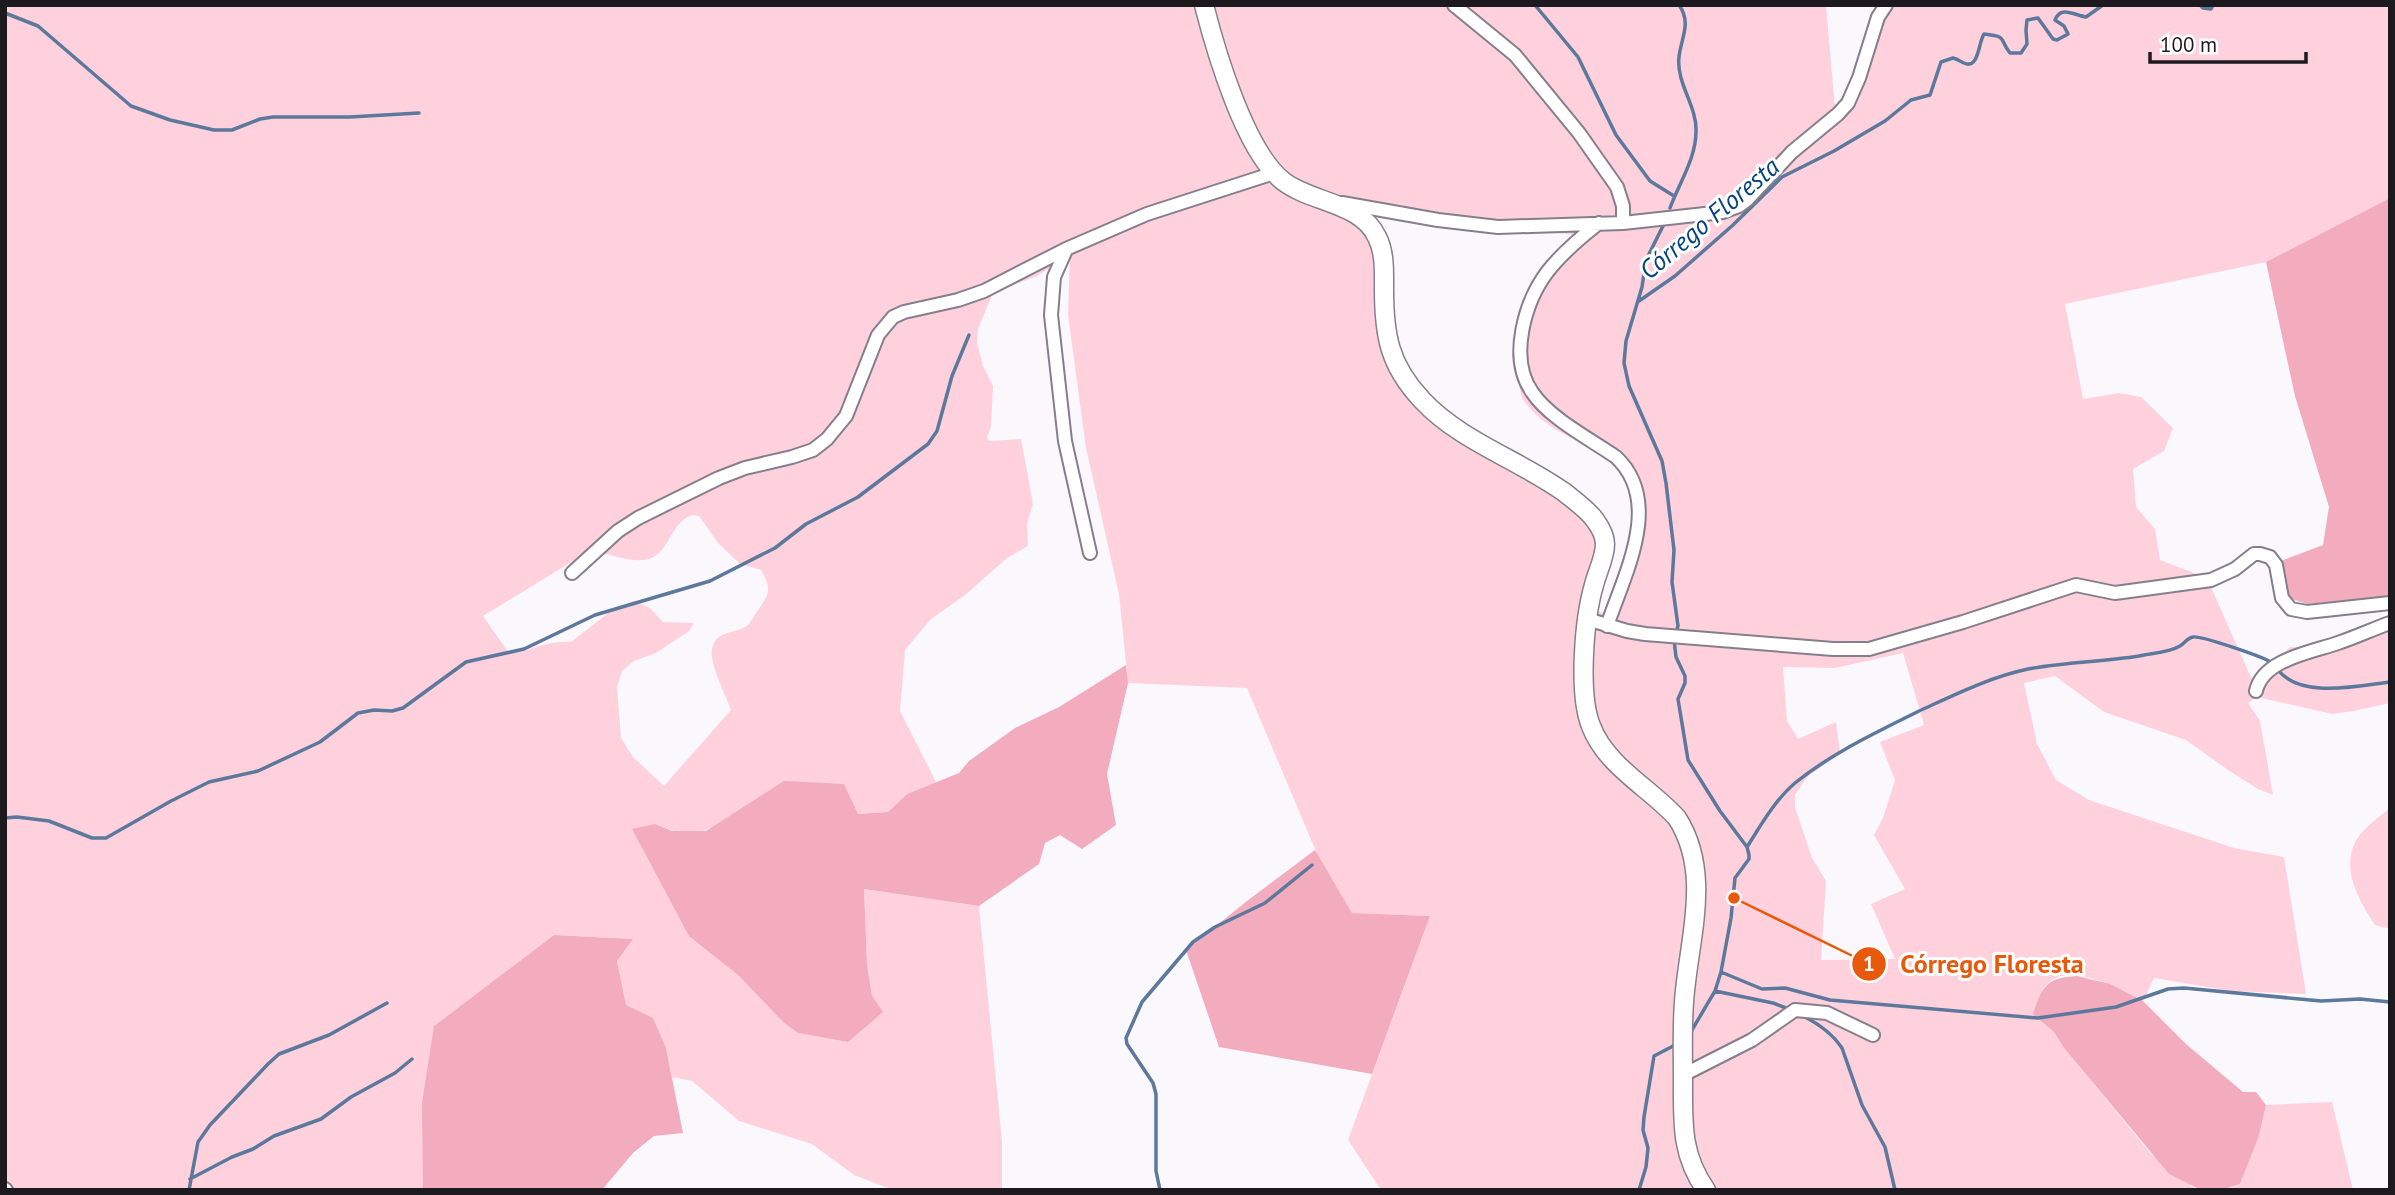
<svg xmlns="http://www.w3.org/2000/svg" width="2395" height="1195" viewBox="0 0 2395 1195" font-family="'PT Sans',sans-serif">
  <style>
    .green { fill: #fed1dc; fill-rule: evenodd }
    .forest { fill: #f2acbd }
    .lines { fill: none; stroke-linecap: round; stroke-linejoin: round }
    .stream { stroke: #5c789c; stroke-width: 3.5 }
    .street-casing { stroke: #857f8c; stroke-width: 16 }
    .secondary-casing { stroke: #857f8c; stroke-width: 21 }
    .street { stroke: #fff; stroke-width: 12 }
    .secondary { stroke: #fff; stroke-width: 18 }
    .labels { text-anchor: middle; dominant-baseline: central; stroke-width: 6; stroke-linejoin: round; paint-order: stroke }
    .water-label { font-size: 26px; font-style: italic; fill: #04447e; stroke: #fff }
    .leader { fill: none; stroke: #e8590c; stroke-width: 2.5 }
    .callout-dot { fill: #e8590c; stroke: #fff; stroke-width: 2.5 }
    .mark-label { font-size: 21px; text-anchor: middle; font-weight: bold; fill: #fff }
    .callout-label { font-size: 26px; text-anchor: middle; font-weight: bold; fill: #e8590c; stroke: #fff; stroke-width: 6; stroke-linejoin: round; paint-order: stroke }
  </style>
  <rect width="100%" height="100%" fill="#faf7fd"/>
  <path class="green" d="M5,5H1826L1835,109L1850,98L1885,5H2390V198L2266,262L2065,304L2083,399L2119,393L2141,397L2173,428L2164,451L2133,469L2136,507L2155,529L2160,560L2207,578L2253,682L2270,669L2290,647L2321,648L2390,619V703L2354,711L2332,714L2257,697L2248,703L2260,721L2273,795L2258,789L2228,770L2186,740L2104,712L2055,676L2024,683L2037,744L2056,780L2089,800L2234,848L2284,857L2306,994L2231,991L2154,978L2143,1001C2121,990 2080,967 2055,978C2051,980 2046,985 2042,989L2054,1032L2064,1048L2150,1153L2196,1189L2201,1190H1381L1348,1140L1430,916L1352,913L1318,856L1247,688L1128,683L1119,594L1086,448L1068,315L1070,256L1037,276L993,293L978,329L977,343L983,366L993,386L991,426L987,438L990,441L1021,439L1033,504L1027,524L1028,546L1007,558L965,595L931,619L905,650L900,711L936,782L907,794L888,812L723,822C698,836 681,835 655,824L738,975L784,1023L798,1033L848,1042L872,996L867,965L864,889L979,906L1002,1142V1190H893L854,1175L812,1144L739,1121L692,1081L672,1077L666,1048L626,1006L617,961L632,939L554,935L434,1026L423,1190H5ZM1360,208L1574,235L1531,304L1519,333L1512,355L1522,398C1537,421 1558,431 1581,443C1665,489 1632,543 1609,615L1597,611L1612,557L1613,543L1534,468L1423,398L1389,339L1384,239ZM693,515L699,516L718,543L740,564L761,570C773,591 769,594 756,613C753,617 750,624 747,626C735,634 716,630 712,649C709,664 726,695 731,710L664,786L633,757L621,738L617,687L622,671L634,661L656,653L689,631L694,623L663,622L650,608L633,601L612,610L571,642C548,640 531,651 509,653L483,616L591,550C605,553 621,559 635,560C672,564 665,523 693,515ZM1903,653L1924,725L1880,742L1895,780L1883,818L1874,835L1905,889L1871,904L1895,959L1821,960L1826,881L1812,858L1795,807V795L1807,777L1840,753L1836,722L1798,739L1787,721L1783,667L1835,668Z
    M2390,808V929L2375,925C2356,896 2336,860 2364,830C2372,822 2381,815 2390,808Z
    M2332,1102L2353,1190H2220L2240,1184L2259,1136L2266,1105Z"/>
  <path class="forest" d="M2390,198V596L2307,604L2283,596L2278,562L2323,545L2329,507L2295,396L2266,262Z
    M1126,665L1128,683L1107,774L1116,825L1082,849L1060,835L1045,843L1039,864L979,906L864,889L867,965L872,996L883,1012L848,1042L798,1033L784,1023L738,975L689,936L632,829L655,824L672,831H706L784,781L844,784L858,814L888,812L907,794L959,773L969,761L1015,728L1059,707Z
    M1315,850L1352,913L1430,916L1372,1074L1219,1047L1186,950L1247,901Z
    M554,935L633,939L617,961L626,1005L653,1018L666,1048L683,1133L654,1136L633,1153L602,1190H423L422,1103L434,1026Z
    M2077,976L2110,984L2143,1001L2186,1044L2243,1092H2256L2266,1105L2259,1136L2240,1184L2220,1190H2201L2169,1174L2064,1048L2054,1032L2033,1014C2043,985 2046,978 2077,976Z"/>
  <g class="lines">
    <path class="stream" d="M1535,5L1578,57L1616,135L1650,181L1674,196
      M2174,5H2176
      M2200,5L2203,8L2211,9L2213,5
      M5,13L38,26L131,106L170,120L214,130H232L260,119L273,117H350L419,113
      M1670,208C1679,183 1696,159 1696,131C1697,106 1676,83 1679,57C1681,38 1692,23 1679,5
      M1664,224L1646,260L1642,287L1626,341L1624,363L1629,386L1662,461L1666,483L1674,550L1672,582L1678,626L1676,632
      M1639,301L1675,276L1733,225L1782,177L1834,151L1885,121L1911,100L1930,95L1941,62L1953,58C1957,59 1960,61 1964,63C1979,70 1978,43 1984,34C2009,37 1998,38 2010,53H2021L2027,44L2026,30L2027,20L2038,18L2053,39L2057,40L2068,34L2064,26L2055,20C2061,5 2074,15 2086,17L2103,5
      M1674,640L1676,657L1685,676V683L1678,699L1688,760L1720,811L1747,847L1749,855V859L1735,878L1731,918L1721,972L1715,991L1689,1035
      M2278,670C2301,699 2358,686 2390,682
      M5,818L17,817L49,821L92,838H106L171,801L209,782L258,771L320,742L358,713L374,710L392,711L403,708L466,662L524,649L595,615L710,581L775,548L806,524L858,497L928,444L937,431L952,376L969,335
      M1747,847C1761,825 1775,800 1795,783C1832,753 1877,732 1919,711C1954,695 1990,677 2028,669C2065,662 2102,662 2139,656C2152,653 2168,653 2180,646C2185,643 2187,638 2193,637C2200,635 2267,658 2272,663
      M1721,972L1762,989L1785,988L1830,1000L2038,1018L2116,1007L2168,989L2184,988L2321,1001L2360,999L2390,1002
      M1715,991L1773,1003L1786,1008
      M1803,1016C1819,1024 1832,1033 1842,1048L1862,1105L1885,1147L1895,1190
      M190,1179L232,1157L253,1149L274,1136L321,1119L351,1097L395,1073L412,1059
      M189,1190L198,1142L210,1125L268,1064L279,1054L329,1035L387,1003
      M1160,1190L1156,1171V1094L1153,1083L1127,1044L1126,1038L1142,1002L1193,942L1215,927L1265,903L1312,865
      M1639,1190L1646,1167L1648,1148L1643,1130L1644,1117L1654,1056L1677,1044"/>
    <defs>
      <path id="street" d="M1454,5L1515,55L1579,133L1617,187L1623,206V223
        M1342,203L1438,220L1498,227L1623,223L1723,212L1739,206L1747,200L1792,152L1838,114L1848,103L1859,78L1878,17L1886,5
        M1599,223C1581,237 1563,252 1548,271C1525,301 1508,358 1532,392C1549,418 1590,439 1616,457C1664,502 1624,575 1607,626
        M1066,250L1054,277L1051,315L1065,441L1090,553
        M572,573L618,531L638,518L719,478L745,468L792,457L813,450L827,439L846,416L878,335L893,317L904,312L958,300L984,291L1066,249L1147,214L1274,173
        M1587,619L1627,631L1645,634L1833,649H1869L1963,622L2076,585L2115,593L2211,580L2235,569L2254,554H2260L2270,557L2276,565L2282,598L2291,609L2307,612L2390,603
        M2256,691C2263,659 2313,652 2338,643C2356,637 2373,629 2390,623
        M1683,1075L1752,1040L1795,1010L1827,1013L1873,1035
        M5,1189L6,1190"/>
      <path id="secondary" d="M1204,5C1216,52 1245,151 1283,181C1311,203 1361,202 1377,237C1385,252 1384,272 1384,289C1384,335 1389,365 1422,400C1460,441 1519,460 1564,492C1575,501 1587,509 1595,520C1600,527 1605,536 1605,544C1605,558 1597,572 1594,585C1584,619 1578,694 1591,726C1606,766 1650,788 1677,818C1713,874 1688,941 1684,1002C1682,1028 1683,1055 1683,1082C1683,1123 1681,1155 1706,1190"/>
    </defs>
    <use href="#street" class="street-casing"/>
    <use href="#secondary" class="secondary-casing"/>
    <use href="#street" class="street"/>
    <use href="#secondary" class="secondary"/>
  </g>
  <g class="labels">
    <g class="water-label">
      <text transform="translate(1709 218) rotate(-40)">Córrego Floresta</text>
    </g>
  </g>
  <path class="leader" d="M1734 898L1869 964"/>
  <g class="callout-dot">
    <circle cx="1734" cy="898" r="7"/>
    <circle cx="1869" cy="964" r="18"/>
  </g>
  <g class="mark-label">
    <text x="1869" y="971">1</text>
  </g>
  <g class="callout-label">
    <text x="1992" y="973">Córrego Floresta</text>
  </g>
  <rect width="2395" height="1195" fill="none" stroke="#1c1a1f" stroke-width="14"/>
  <path d="M2150 52v10h156v-10" fill="none" stroke="#1c1a1f" stroke-width="3.5"/>
  <text x="2160" y="52" font-size="21" fill="#1c1a1f" stroke="#ffffff" stroke-width="5" paint-order="stroke">100 m</text>
</svg>
